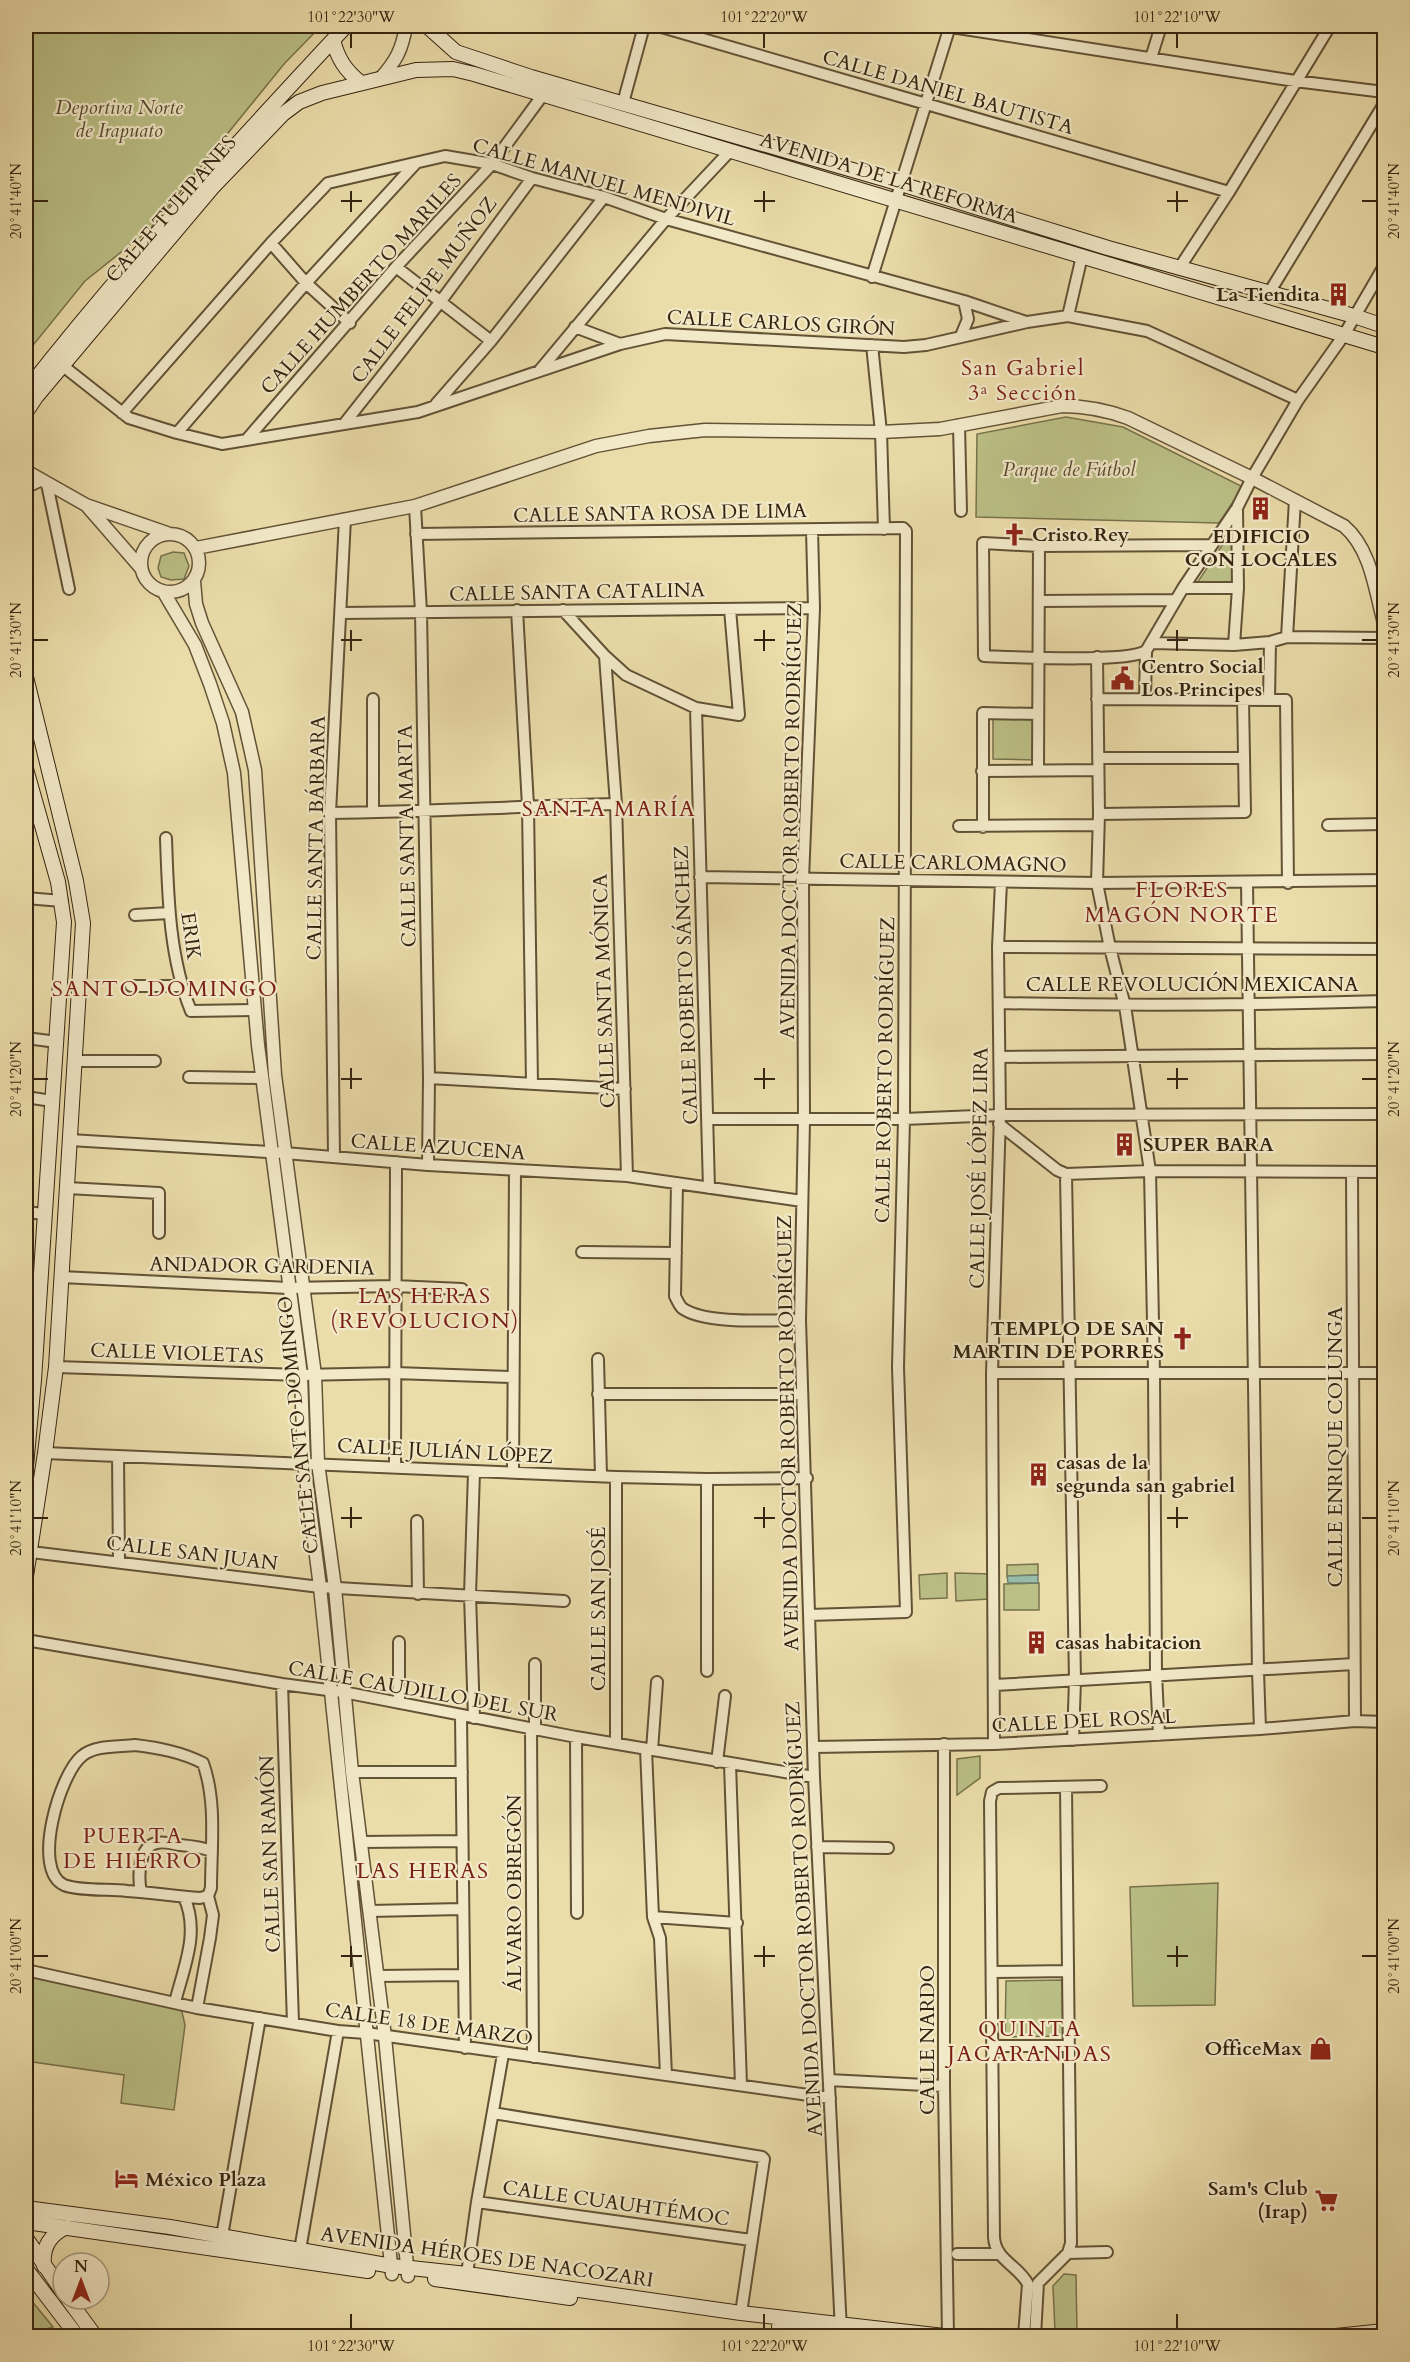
<svg xmlns="http://www.w3.org/2000/svg" width="1410" height="2362" viewBox="0 0 1410 2362" font-family="Cardo,serif">
  <style>
    .green { fill: #bbc086; stroke: #78724b; stroke-width: 1.5 }
    .water { fill: #98bcaa; stroke: #707f6c; stroke-width: 1.5 }
    .lines { fill: none; stroke-linecap: round; stroke-linejoin: round }
    .minor-casing { stroke: #625236; stroke-width: 14 }
    .tertiary-casing { stroke: #625236; stroke-width: 15 }
    .secondary-casing { stroke: #352310; stroke-width: 16 }
    .minor { stroke: #f2e9c8; stroke-width: 10 }
    .tertiary { stroke: #f2e9c8; stroke-width: 12 }
    .secondary { stroke: #f2e9c8; stroke-width: 14 }
    .ticks { fill: none; stroke: #352310; stroke-width: 2 }
    .labels { text-anchor: middle; dominant-baseline: central; stroke-width: 4.5; stroke-linejoin: round; paint-order: stroke }
    .street-label { font-size: 20px; fill: #352310; stroke: #f2e9c8 }
    .park-label { font-size: 20px; font-style: italic; fill: #564a2e; stroke: #f2e9c8 }
    .poi-label { font-size: 20px; font-weight: bold; fill: #352310; stroke: #f2e9c8; text-anchor: start }
    .quarter-label { font-size: 22px; letter-spacing: 1.5px; fill: #7a1f14; stroke: #f2e9c8 }
    .neatline { fill: none; stroke: #352310; stroke-width: 2 }
    .ticks-label { font-size: 15px; text-anchor: middle; fill: #352310 }
  </style>
  <rect width="100%" height="100%" fill="#ebddaa"/>
  <filter id="stains"><feTurbulence type="fractalNoise" baseFrequency=".00333" numOctaves="4"/><feColorMatrix values="0 0 0 0 .2 0 0 0 0 .09 0 0 0 0 .02 0 0 0 .5 -.17"/></filter>
  <radialGradient id="worn" r=".72"><stop offset=".6" stop-color="#630" stop-opacity="0"/><stop offset="1" stop-color="#630" stop-opacity=".3"/></radialGradient>
  <path class="green" d="M26,26H321L284,64L150,229L85,281L26,354Z
    M1066,417L1123,427L1243,487L1219,523L976,517L977,434Z
    M1231,532L1234,584L1197,583Z
    M173,552L184,553L189,566L184,579L171,580L161,577L158,568L161,556Z
    M993,715H1036V760L993,759Z
    M1038,1564V1575L1007,1576V1565Z
    M947,1573V1598L920,1599L919,1575Z
    M955,1573L991,1574L989,1599L956,1601Z
    M1039,1583V1610H1004V1584Z
    M980,1756V1778L957,1795V1759Z
    M1218,1883L1215,2005L1133,2006L1130,1887Z
    M26,1976L176,2006L182,2012L185,2025L174,2110L121,2103L124,2075L26,2061Z
    M1062,1980L1063,2036L1005,2037L1006,1981Z
    M1064,2274L1076,2275L1077,2333L1055,2331L1053,2286Z
    M26,2294L53,2327L26,2336Z"/>
  <path class="water" d="M1038,1575V1583H1008L1007,1576Z"/>
  <g class="lines">
    <defs>
      <path id="minor" d="M658,26L1229,192
        M945,26L1295,81L1384,92
        M1151,58L1161,26
        M623,103L644,26
        M271,243L306,283L350,323
        M396,267L491,341
        M1180,267L1229,192L1330,26
        M872,277L950,26
        M1269,293L1384,104
        M1068,316L1082,256
        M575,327L620,344
        M961,336L968,319L964,301
        M872,345L881,432L884,529
        M63,366L129,418L177,433L222,444L418,412L620,344L665,334L904,347L926,345L1027,322L1068,316L1147,331L1298,400
        M540,370L666,219L730,151
        M436,404L491,341L604,197
        M122,413L271,243L328,183L445,156L492,164L532,178L604,197L666,219L964,301L1026,322
        M344,424L441,301L532,178
        M959,425L961,511
        M177,433L306,283L416,163
        M248,438L396,267L492,164L542,96
        M47,484L69,589
        M415,506L421,612L429,1078L428,1165
        M812,530L814,608L803,879L804,1120L800,1320L814,1777L841,2331
        M416,534L903,528L906,531L904,1119L898,1367L906,1612L809,1615
        M1183,588H1238
        M1040,601L1176,600
        M517,610L528,806L532,1084
        M563,610L605,656L626,675L696,708L739,715L730,609
        M341,613L814,608
        M1287,637L1295,500
        M1152,643L1234,645L1270,642L1287,637L1384,638
        M1234,645L1238,588L1237,508
        M1146,651C1127,663 1013,657 984,656L983,543L1039,546L1212,545
        M605,656L616,804L627,1176
        M1097,657L1099,814L1097,883L1110,948L1125,1006L1150,1171L1154,1373L1156,1674L1159,1735
        M1097,699L1286,700L1288,883
        M1145,699L1146,651L1183,588L1237,508L1252,478L1298,400L1344,335L1384,266
        M1269,699L1270,642
        M696,708L709,1188
        M1098,758H1244
        M1038,770L1039,546
        M982,771L1098,770
        M373,812V699
        M330,813C425,812 521,806 616,804
        M1099,814L1245,812L1243,700
        M1328,825L1384,824
        M959,826L1098,825
        M983,827V713L1038,714
        M166,838C168,896 169,957 191,1011L254,1010
        M700,877L1097,883L1384,880
        M1247,883L1258,1671L1260,1729
        M26,898L62,901
        M135,915L169,913
        M998,947L1384,949
        M131,986H181
        M1000,1003C1128,1006 1256,1005 1384,1001
        M26,1038L57,1042
        M1000,1057L1384,1054
        M75,1061H155
        M189,1077L263,1078
        M429,1078L625,1089
        M26,1097L52,1101
        M708,1119H904L1000,1115L1384,1114
        M999,1124L1057,1170L1066,1174L1150,1171L1384,1172
        M70,1140L285,1153L428,1165L627,1176L802,1201
        M334,1157L330,813L345,519
        M1352,1172L1355,1721
        M1066,1174L1075,1680L1073,1740
        M677,1183L675,1296C677,1300 679,1305 682,1308C705,1325 772,1320 800,1320
        M67,1188L159,1193V1233
        M26,1212L44,1214
        M582,1252L676,1253
        M61,1277L288,1288L395,1286L462,1289
        M598,1359L601,1476
        M56,1367L301,1375L395,1373L513,1377
        M992,1373H1384
        M598,1394H802
        M45,1453L616,1477L707,1479L807,1478
        M118,1456L119,1562
        M395,1468L396,1162
        M474,1472L470,1595L474,1718
        M513,1472L515,1171
        M707,1479V1671
        M417,1521L418,1594
        M31,1552L320,1587L564,1601
        M26,1640L282,1684L343,1692L576,1737L814,1777
        M282,1684L293,2023
        M995,1685L1354,1664
        M399,1703V1642
        M461,1716L465,2048
        M531,1728L533,2057
        M535,1729V1664
        M576,1737L577,1913
        M616,1742V1477
        M944,1744V2086L948,2336
        M994,1744L992,1373L1000,1115L998,947L1001,882
        M135,1745C159,1748 181,1752 203,1763C217,1802 211,1847 211,1888L208,1896L200,1898C176,1897 152,1892 127,1891C111,1889 78,1891 64,1885C31,1870 60,1773 82,1756C95,1745 118,1747 135,1745Z
        M814,1747L994,1744L1260,1729L1355,1721L1384,1722
        M646,1749L653,1917L660,1938L666,2075
        M652,1750L657,1682
        M717,1762L725,1696
        M730,1764L741,2085
        M352,1772H462
        M362,1842L462,1841
        M817,1847L888,1848
        M141,1892C138,1878 138,1846 157,1843C163,1841 173,1844 180,1845C191,1846 201,1847 212,1851
        M370,1911L462,1909
        M653,1917L737,1923
        M26,1970L197,2008L338,2031L366,2033L830,2098
        M992,1972L1068,1971
        M377,1976L463,1975
        M175,2002C184,1967 200,1932 184,1897
        M197,2008L210,1938L213,1915L208,1896
        M992,2046H1069
        M829,2080L944,2086
        M493,2113L762,2157L764,2159L741,2313
        M477,2202L751,2240
        M222,2236L260,2018
        M300,2250L338,2031
        M1068,2253L1107,2252
        M957,2254H998
        M467,2274L477,2202L503,2054
        M1024,2336L1028,2284C1018,2265 995,2260 994,2237L990,1801L992,1792L999,1788L1101,1786
        M1035,2336L1038,2283L1068,2253L1071,2243L1066,1787"/>
      <path id="tertiary" d="M380,79C396,61 402,50 406,26
        M26,471L86,505L167,533
        M26,487L40,480
        M87,506L141,568
        M141 563a29 29 0 1 1 58 0a29 29 0 1 1-58 0Z
        M196,548L415,506L596,446L649,436L705,430L881,432L940,429L1062,406C1085,406 1106,410 1128,418L1252,478L1344,526C1371,549 1375,590 1384,623
        M194,581L196,604L202,623L242,712L255,770L275,1075L315,1375L318,1463L335,1588L352,1772L385,2037L408,2276
        M163,591L195,645L210,684L223,723L234,773L258,1045L301,1375L304,1463L320,1587L392,2274"/>
      <path id="secondary" d="M427,26L456,52L531,77L901,184L1108,248L1354,316L1384,326
        M333,40C338,59 345,70 361,83
        M26,391C126,263 236,144 346,26
        M26,412L36,397L212,188L283,114L299,102L322,93L416,70L453,69L474,74L1384,347
        M26,677L76,881L83,923L56,1367L45,1453L26,1576
        M26,769L58,882L64,922L34,1380L26,1466
        M26,2208L170,2227L392,2266L467,2274L741,2313L944,2336
        M26,2222L368,2271
        M26,2238L63,2292
        M44,2266C42,2248 50,2234 67,2227
        M26,2269L77,2336
        M435,2279L570,2298
        M68,2299L95,2336
        M779,2327L851,2336
        M1336,2336L1384,2331"/>
    </defs>
    <use href="#minor" class="minor-casing"/>
    <use href="#tertiary" class="tertiary-casing"/>
    <use href="#secondary" class="secondary-casing"/>
    <use href="#minor" class="minor"/>
    <use href="#tertiary" class="tertiary"/>
    <use href="#secondary" class="secondary"/>
  </g>
  <path class="ticks" d="M351,33V48M764,33V48M1177,33V48M351,191V212M764,191V212M1177,191V212M33,201H48M341,201H362M754,201H775M1167,201H1188M1362,201H1377M351,630V651M764,630V651M1177,630V651M33,640H48M341,640H362M754,640H775M1167,640H1188M1362,640H1377M351,1068V1089M764,1068V1089M1177,1068V1089M33,1079H48M341,1079H362M754,1079H775M1167,1079H1188M1362,1079H1377M351,1507V1528M764,1507V1528M1177,1507V1528M33,1518H48M341,1518H362M754,1518H775M1167,1518H1188M1362,1518H1377M351,1946V1967M764,1946V1967M1177,1946V1967M33,1956H48M341,1956H362M754,1956H775M1167,1956H1188M1362,1956H1377M351,2314V2329M764,2314V2329M1177,2314V2329"/>
  <defs>
    <symbol id="building-bare" viewBox="-9 -9 18 18"><path d="M-4-6H4V6H1V3H-1V6H-4ZM-2.5-4.3h1.7v1.8h-1.7ZM.8-4.3h1.7v1.8H.8ZM-2.5-1h1.7V.8h-1.7ZM.8-1h1.7V.8H.8Z" fill="#8f2418" stroke="#f2e9c8" stroke-width="2.5" paint-order="stroke"/></symbol>
    <symbol id="church-bare" viewBox="-9 -9 18 18"><path d="M-1.2-6h2.4v3.5h3.3v2.4h-3.3V6h-2.4V-.1h-3.3v-2.4h3.3Z" fill="#8f2418" stroke="#f2e9c8" stroke-width="2.5" paint-order="stroke"/></symbol>
    <symbol id="civic-bare" viewBox="-9 -9 18 18"><path d="M-.6-6.5H3V-4.5H.6V-3L4-1V1h2V6H-6V1h2V-1L-.6-3ZM-1.2 2.5V6h2.4V2.5Z" fill="#8f2418" stroke="#f2e9c8" stroke-width="2.5" paint-order="stroke"/></symbol>
    <symbol id="shop-bare" viewBox="-9 -9 18 18"><path d="M-5-2.5h2.3a2.7 3.5 0 0 1 5.4 0H5L5.5 6h-11ZM-1.5-2.5h3a1.5 2.3 0 0 0-3 0Z" fill="#8f2418" stroke="#f2e9c8" stroke-width="2.5" paint-order="stroke"/></symbol>
    <symbol id="hotel-bare" viewBox="-9 -9 18 18"><path d="M-6-4.5h1.5V1H6V5H4.5V3h-9V5H-6ZM-4 0a1.8 1.8 0 1 1 3.6 0ZM.5 0V-2.5h3Q6-2.5 6 0Z" fill="#8f2418" stroke="#f2e9c8" stroke-width="2.5" paint-order="stroke"/></symbol>
    <symbol id="supermarket-bare" viewBox="-9 -9 18 18"><path d="M-6-5.5h2.5l.6 2H6L4.5 2H-2.5L-4.4-4H-6ZM-1.5 3.2a1.3 1.3 0 1 0 .1 0ZM3 3.2a1.3 1.3 0 1 0 .1 0Z" fill="#8f2418" stroke="#f2e9c8" stroke-width="2.5" paint-order="stroke"/></symbol>
  </defs>
  <g fill-rule="evenodd">
    <use href="#building-bare" x="1322" y="278" width="33" height="33"/>
    <use href="#building-bare" x="1244" y="492" width="33" height="33"/>
    <use href="#church-bare" x="998" y="518" width="33" height="33"/>
    <use href="#civic-bare" x="1106" y="662" width="33" height="33"/>
    <use href="#building-bare" x="1108" y="1128" width="33" height="33"/>
    <use href="#church-bare" x="1166" y="1322" width="33" height="33"/>
    <use href="#building-bare" x="1022" y="1458" width="33" height="33"/>
    <use href="#building-bare" x="1020" y="1626" width="33" height="33"/>
    <use href="#shop-bare" x="1304" y="2032" width="33" height="33"/>
    <use href="#hotel-bare" x="110" y="2162" width="33" height="33"/>
    <use href="#supermarket-bare" x="1310" y="2184" width="33" height="33"/>
  </g>
  <g class="labels">
    <g class="street-label">
      <text transform="translate(948 92) rotate(16)">CALLE DANIEL BAUTISTA</text>
      <text transform="translate(889 178) rotate(17)">AVENIDA DE LA REFORMA</text>
      <text transform="translate(604 182) rotate(16)">CALLE MANUEL MENDIVIL</text>
      <text transform="translate(171 209) rotate(-49)">CALLE TULIPANES</text>
      <text transform="translate(361 284) rotate(-48)">CALLE HUMBERTO MARILES</text>
      <text transform="translate(424 290) rotate(-53)">CALLE FELIPE MUÑOZ</text>
      <text transform="translate(781 323) rotate(3)">CALLE CARLOS GIRÓN</text>
      <text transform="translate(660 513) rotate(-1)">CALLE SANTA ROSA DE LIMA</text>
      <text transform="translate(577 592) rotate(-1)">CALLE SANTA CATALINA</text>
      <text transform="translate(791 821) rotate(-89)">AVENIDA DOCTOR ROBERTO RODRÍGUEZ</text>
      <text transform="translate(407 836) rotate(-91)">CALLE SANTA MARTA</text>
      <text transform="translate(316 838) rotate(-89)">CALLE SANTA BÁRBARA</text>
      <text transform="translate(953 863) rotate(1)">CALLE CARLOMAGNO</text>
      <text transform="translate(191 936) rotate(82)">ERIK</text>
      <text x="1192" y="984">CALLE REVOLUCIÓN MEXICANA</text>
      <text transform="translate(686 985) rotate(-92)">CALLE ROBERTO SÁNCHEZ</text>
      <text transform="translate(604 991) rotate(-92)">CALLE SANTA MÓNICA</text>
      <text transform="translate(885 1070) rotate(-89)">CALLE ROBERTO RODRÍGUEZ</text>
      <text transform="translate(438 1147) rotate(4)">CALLE AZUCENA</text>
      <text transform="translate(979 1168) rotate(-89)">CALLE JOSÉ LÓPEZ LIRA</text>
      <text transform="translate(262 1266) rotate(1)">ANDADOR GARDENIA</text>
      <text transform="translate(177 1353) rotate(2)">CALLE VIOLETAS</text>
      <text transform="translate(298 1425) rotate(-96)">CALLE SANTO DOMINGO</text>
      <text transform="translate(788 1433) rotate(-91)">AVENIDA DOCTOR ROBERTO RODRÍGUEZ</text>
      <text transform="translate(1335 1447) rotate(-90)">CALLE ENRIQUE COLUNGA</text>
      <text transform="translate(445 1451) rotate(3)">CALLE JULIÁN LÓPEZ</text>
      <text transform="translate(192 1553) rotate(7)">CALLE SAN JUAN</text>
      <text transform="translate(598 1609) rotate(-90)">CALLE SAN JOSÉ</text>
      <text transform="translate(423 1691) rotate(10)">CALLE CAUDILLO DEL SUR</text>
      <text transform="translate(1084 1721) rotate(-3)">CALLE DEL ROSAL</text>
      <text transform="translate(270 1854) rotate(-92)">CALLE SAN RAMÓN</text>
      <text transform="translate(514 1893) rotate(-90)">ÁLVARO OBREGÓN</text>
      <text transform="translate(804 1919) rotate(-93)">AVENIDA DOCTOR ROBERTO RODRÍGUEZ</text>
      <text transform="translate(429 2024) rotate(8)">CALLE 18 DE MARZO</text>
      <text transform="translate(927 2040) rotate(-90)">CALLE NARDO</text>
      <text transform="translate(616 2203) rotate(8)">CALLE CUAUHTÉMOC</text>
      <text transform="translate(487 2257) rotate(8)">AVENIDA HÉROES DE NACOZARI</text>
    </g>
    <g class="park-label">
      <text x="119" y="107">Deportiva Norte<tspan x="119" dy="23">de Irapuato</tspan></text>
      <text x="1069" y="469">Parque de Fútbol</text>
    </g>
    <g class="poi-label">
      <text x="1320" y="294" text-anchor="end">La Tiendita</text>
      <text x="1032" y="534">Cristo Rey</text>
      <text x="1261" y="536" text-anchor="middle">EDIFICIO<tspan x="1261" dy="23">CON LOCALES</tspan></text>
      <text x="1141" y="666">Centro Social<tspan x="1141" dy="23">Los Principes</tspan></text>
      <text x="1143" y="1144">SUPER BARA</text>
      <text x="1164" y="1328" text-anchor="end">TEMPLO DE SAN<tspan x="1164" dy="23">MARTIN DE PORRES</tspan></text>
      <text x="1056" y="1462">casas de la<tspan x="1056" dy="23">segunda san gabriel</tspan></text>
      <text x="1055" y="1642">casas habitacion</text>
      <text x="1302" y="2048" text-anchor="end">OfficeMax</text>
      <text x="145" y="2179">México Plaza</text>
      <text x="1308" y="2188" text-anchor="end">Sam's Club<tspan x="1308" dy="23">(Irap)</tspan></text>
    </g>
    <g class="quarter-label">
      <text x="1023" y="368">San Gabriel<tspan x="1023" dy="25">3ª Sección</tspan></text>
      <text x="609" y="809">SANTA MARÍA</text>
      <text x="1182" y="890">FLORES<tspan x="1182" dy="25">MAGÓN NORTE</tspan></text>
      <text x="165" y="989">SANTO DOMINGO</text>
      <text x="425" y="1296">LAS HERAS<tspan x="425" dy="25">(REVOLUCION)</tspan></text>
      <text x="133" y="1836">PUERTA<tspan x="133" dy="25">DE HIERRO</tspan></text>
      <text x="423" y="1871">LAS HERAS</text>
      <text x="1030" y="2029">QUINTA<tspan x="1030" dy="25">JACARANDAS</tspan></text>
    </g>
  </g>
  <rect width="1410" height="2362" fill="none" stroke="#ebddaa" stroke-width="66"/>
  <g transform="translate(81 2281)"><circle r="28" fill="#f2e9c8" stroke="#a69a7e" stroke-width="1.5"/>
  <path d="M0-4.5L10 22L0 15L-10 22Z" fill="#8f2418"/>
  <text y="-9" font-size="16" font-weight="bold" text-anchor="middle" fill="#352310">N</text>
  </g>
  <rect x="33" y="33" width="1344" height="2296" class="neatline"/>
  <g class="ticks-label">
    <text x="351" y="22">101°22'30"W</text>
    <text x="764" y="22">101°22'20"W</text>
    <text x="1177" y="22">101°22'10"W</text>
    <text transform="translate(16 201) rotate(-90)" y="5">20°41'40"N</text>
    <text transform="translate(1394 201) rotate(-90)" y="5">20°41'40"N</text>
    <text transform="translate(16 640) rotate(-90)" y="5">20°41'30"N</text>
    <text transform="translate(1394 640) rotate(-90)" y="5">20°41'30"N</text>
    <text transform="translate(16 1079) rotate(-90)" y="5">20°41'20"N</text>
    <text transform="translate(1394 1079) rotate(-90)" y="5">20°41'20"N</text>
    <text transform="translate(16 1518) rotate(-90)" y="5">20°41'10"N</text>
    <text transform="translate(1394 1518) rotate(-90)" y="5">20°41'10"N</text>
    <text transform="translate(16 1956) rotate(-90)" y="5">20°41'00"N</text>
    <text transform="translate(1394 1956) rotate(-90)" y="5">20°41'00"N</text>
    <text x="351" y="2351">101°22'30"W</text>
    <text x="764" y="2351">101°22'20"W</text>
    <text x="1177" y="2351">101°22'10"W</text>
  </g>
  <rect width="100%" height="100%" filter="url(#stains)"/>
  <rect width="100%" height="100%" fill="url(#worn)"/>
</svg>
